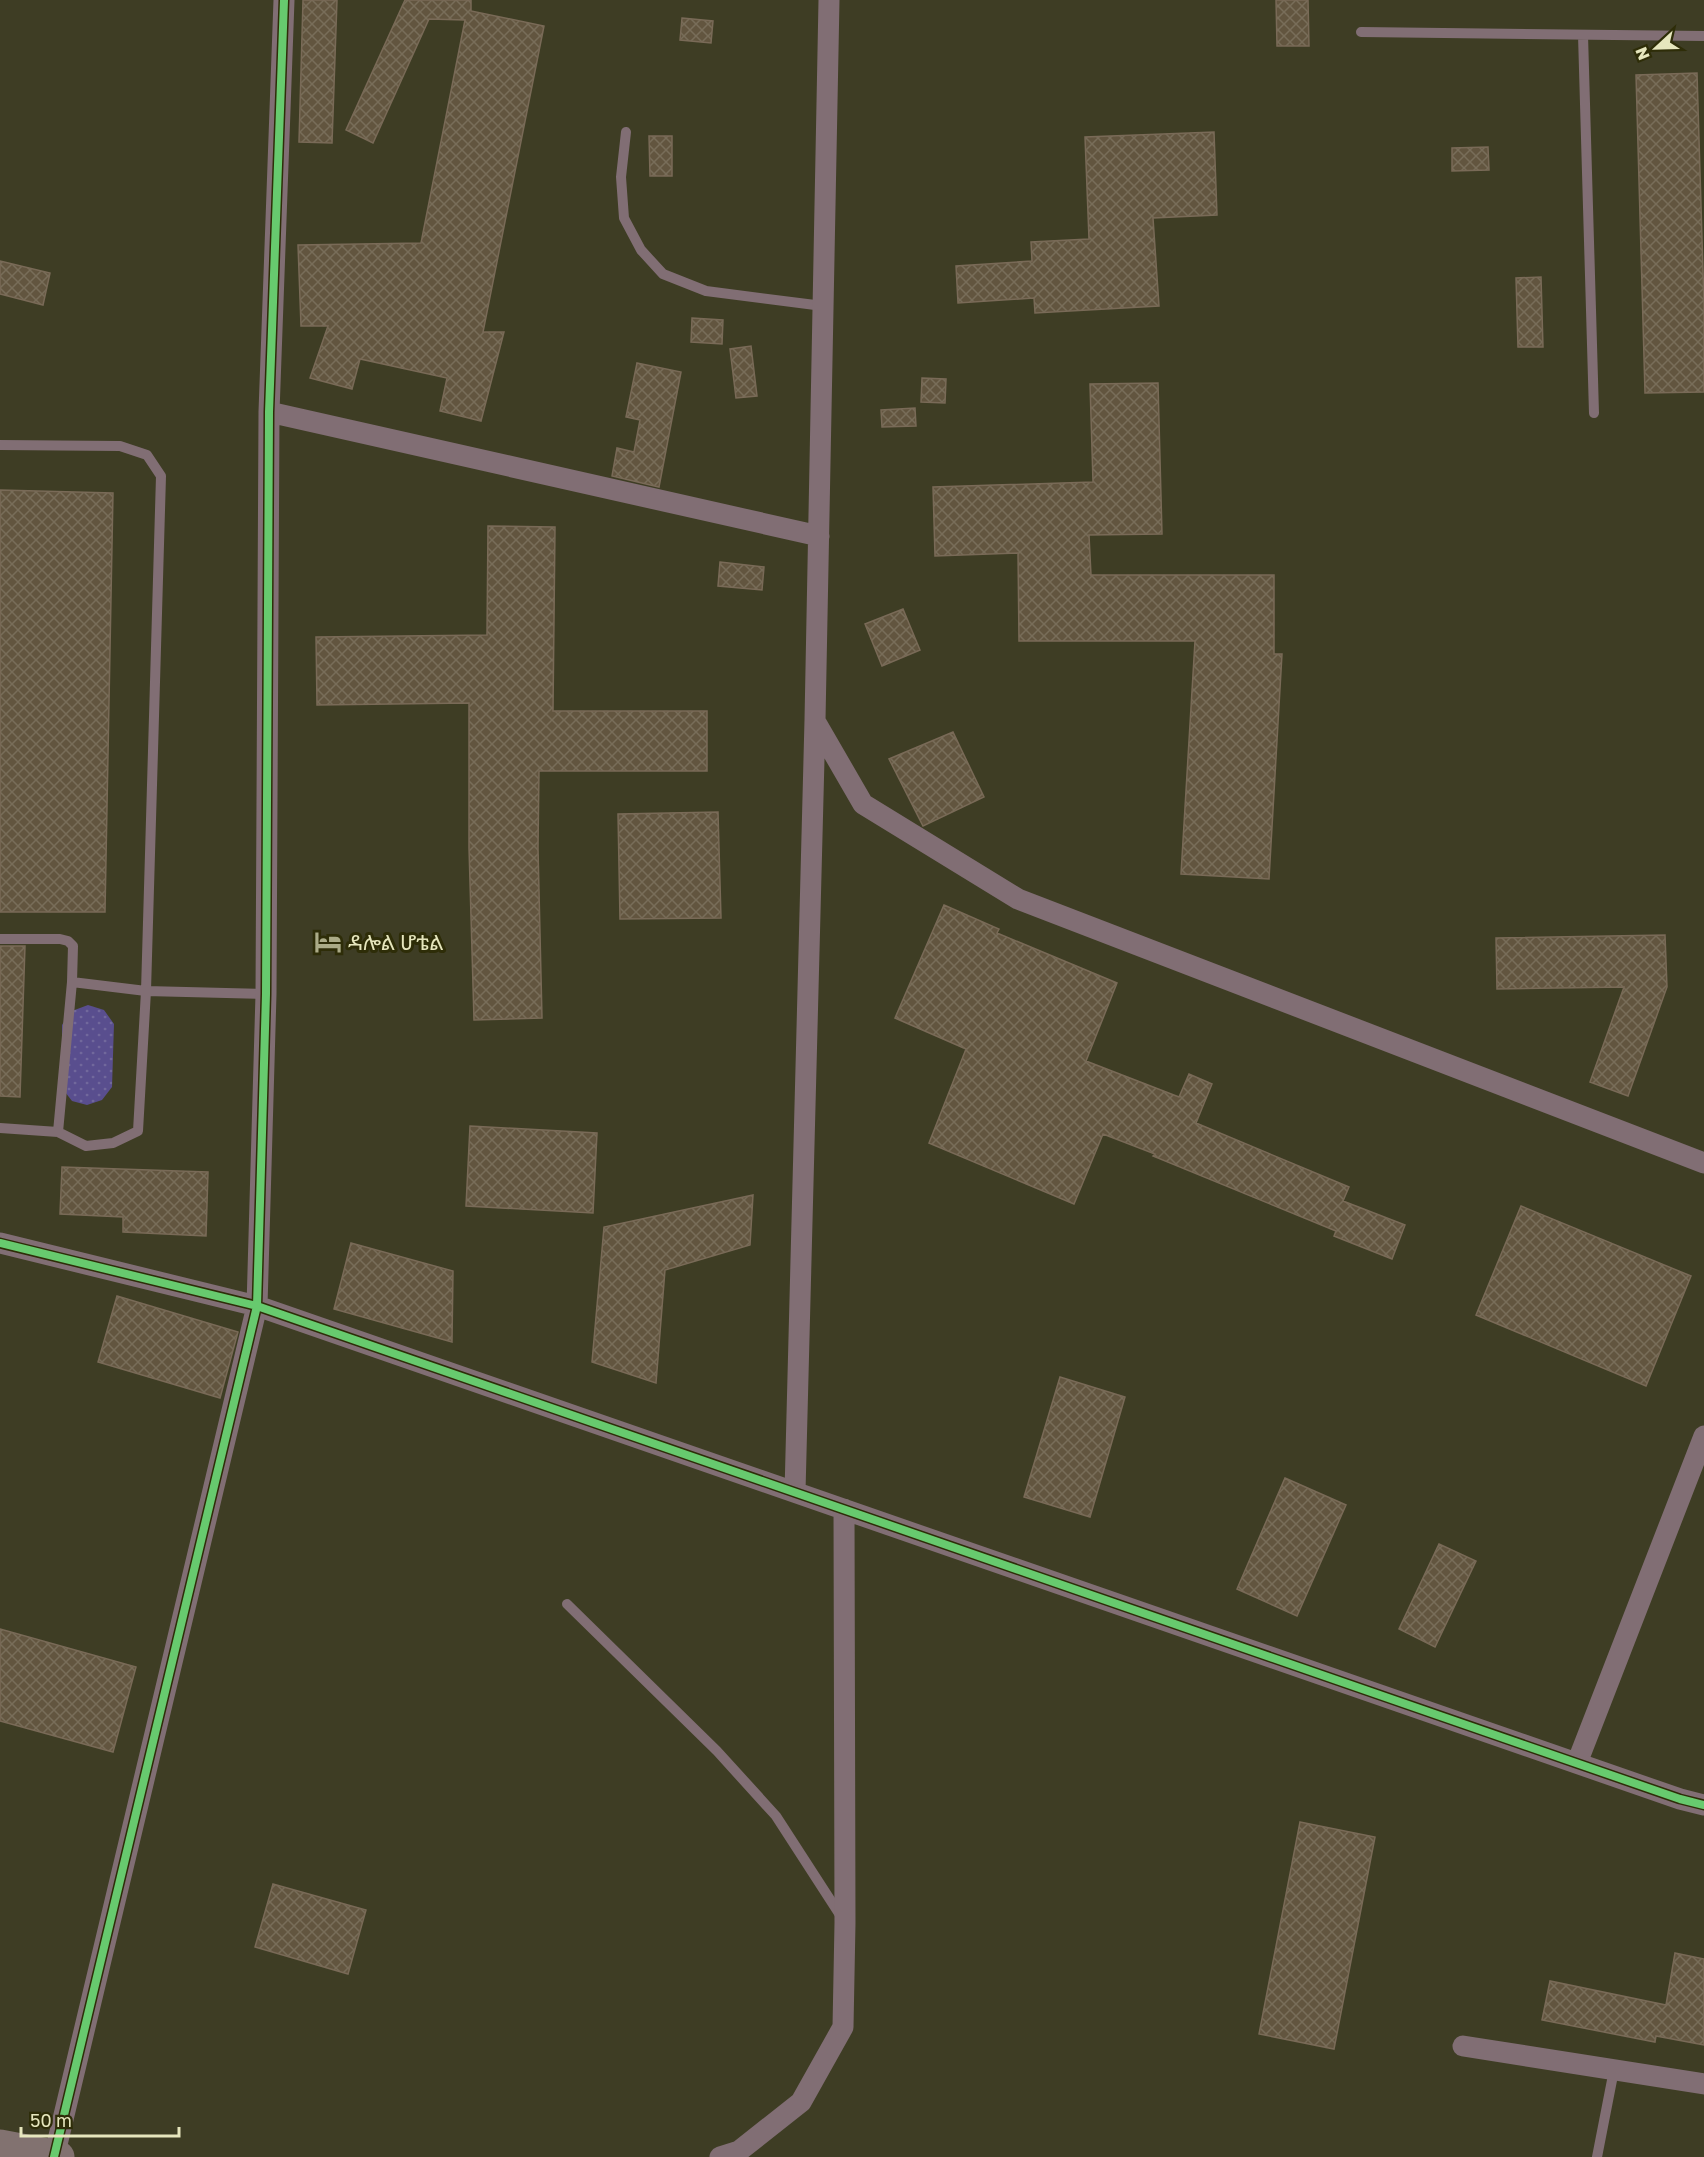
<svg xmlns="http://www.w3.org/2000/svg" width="1704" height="2157" viewBox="0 0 1704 2157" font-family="'Golos Text','Noto Sans Ethiopic',sans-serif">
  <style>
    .grass { fill: url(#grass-dots) }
    .building { fill: url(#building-cross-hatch); stroke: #796a57; stroke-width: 1.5 }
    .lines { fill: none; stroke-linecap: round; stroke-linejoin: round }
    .lane { stroke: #816e74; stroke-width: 10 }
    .street { stroke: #816e74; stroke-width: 21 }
    .highway { stroke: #827270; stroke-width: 33 }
    .cycleway-casing { stroke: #2e2d08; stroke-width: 11 }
    .cycleway { stroke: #67ca6e; stroke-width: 8 }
    .labels { text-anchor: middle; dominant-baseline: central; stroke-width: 6; stroke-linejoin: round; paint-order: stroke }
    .poi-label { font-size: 21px; fill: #e6e6bd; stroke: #2e2d08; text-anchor: start }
  </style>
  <defs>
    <pattern id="grass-dots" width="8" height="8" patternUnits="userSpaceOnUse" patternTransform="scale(1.5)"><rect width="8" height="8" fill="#594e8e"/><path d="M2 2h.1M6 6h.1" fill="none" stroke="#71689c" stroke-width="1.8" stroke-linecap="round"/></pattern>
    <pattern id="building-cross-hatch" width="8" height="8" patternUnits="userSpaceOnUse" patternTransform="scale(1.5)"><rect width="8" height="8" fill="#62553f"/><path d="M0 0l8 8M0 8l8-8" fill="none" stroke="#786d59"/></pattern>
  </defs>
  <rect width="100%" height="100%" fill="#3e3d24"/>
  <path class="grass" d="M88,1005L104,1010L114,1024L112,1087L102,1100L87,1105L72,1101L62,1088V1025L72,1011Z"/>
  <path class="building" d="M303,0H337L332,143L299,142Z
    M405,0H471V11L544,26L483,332H504L481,421L440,411L447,378L360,359L352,389L310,378L328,326H301L298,245L421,243L465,20L429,19L373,143L346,130Z
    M1276,0H1308L1309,46H1277Z
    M682,18L713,21L711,43L680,40Z
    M1697,73L1704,304V392L1645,393L1636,75Z
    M1214,132L1217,215L1153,218L1159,306L1035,313L1034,298L958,303L956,266L1032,261L1031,242L1089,239L1085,137Z
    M649,136H672V176H650Z
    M1488,147L1489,170L1452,171V148Z
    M0,261L50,273L43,305L0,294Z
    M1541,277L1543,347H1518L1516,278Z
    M692,318L723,320L722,344L691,342Z
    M751,346L757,396L736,398L730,349Z
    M637,363L681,372L659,487L612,476L617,448L634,452L640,420L626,417Z
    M922,378L946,379L945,403L921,402Z
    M1158,383L1162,534L1089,535L1091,575H1274V654H1282L1269,879L1181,874L1195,641H1019L1018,553L935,556L933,487L1093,482L1090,384Z
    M915,408L916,426L882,427L881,410Z
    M0,490L113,493L105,912H0Z
    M488,526L555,527L553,711H707V771H539L538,848L542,1018L474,1020L469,848V703L317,705L316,637L487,635Z
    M720,562L764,567L762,590L718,586Z
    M903,609L920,650L882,666L865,624Z
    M953,732L984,797L923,826L889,759Z
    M718,812L721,918L620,919L618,814Z
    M944,905L999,929L997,933L1117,983L1086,1061L1179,1097L1189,1074L1212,1084L1196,1123L1349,1187L1343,1201L1405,1225L1392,1259L1334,1236L1336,1231L1153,1156L1155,1154L1103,1134L1074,1204L929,1143L966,1049L895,1018Z
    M1665,935L1667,987L1628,1096L1590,1082L1624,987L1497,989L1496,938Z
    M0,946H25L20,1097L0,1096Z
    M470,1126L597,1133L593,1213L466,1206Z
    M62,1167L208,1172L206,1236L123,1232V1217L60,1214Z
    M753,1195L750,1245L665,1270L656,1383L592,1362L604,1227Z
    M1521,1206L1691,1276L1646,1386L1476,1315Z
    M351,1243L453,1271L452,1342L334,1309Z
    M117,1296L238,1332L220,1398L98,1362Z
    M1060,1377L1125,1397L1090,1517L1024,1497Z
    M1285,1478L1346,1505L1297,1616L1237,1589Z
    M1439,1544L1476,1561L1435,1647L1399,1629Z
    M0,1629L136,1667L113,1752L0,1721Z
    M1300,1822L1375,1837L1334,2049L1259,2034Z
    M273,1884L366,1910L348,1974L255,1947Z
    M1675,1953L1704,1959V2045L1656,2036L1655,2042L1542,2020L1550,1981L1666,2005Z"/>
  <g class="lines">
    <path class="lane" d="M1361,32L1704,36
      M1583,35L1594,413
      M626,132L621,177L624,218L641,250L663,274L706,291L823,306
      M0,445L120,446L147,455L161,476L146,991L138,1131L113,1143L86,1146L58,1132L0,1128
      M0,939H60L68,941L73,946L72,982L58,1132
      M72,982L146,991L266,994
      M567,1604L717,1751L776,1816L842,1918
      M1597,2157L1614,2070"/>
    <path class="street" d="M269,412L819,536
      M815,721L863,804L1018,899L1704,1163
      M0,1243L257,1306L1680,1799L1704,1805
      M795,1492L815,720L829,0
      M1577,1763L1704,1436
      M1463,2046L1704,2084
      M54,2157L257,1306L266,994L269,412L284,0
      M720,2157L739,2151L801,2102L843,2027L845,1923L844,1509"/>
    <path class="highway" d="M0,2146L58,2157"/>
    <defs>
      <path id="cycleway" d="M0,1243L257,1306L1680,1799L1704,1805
        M54,2157L257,1306L266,994L269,412L284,0"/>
    </defs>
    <use href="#cycleway" class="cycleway-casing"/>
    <use href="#cycleway" class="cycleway"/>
  </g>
  <defs>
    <symbol id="hotel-bare" viewBox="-9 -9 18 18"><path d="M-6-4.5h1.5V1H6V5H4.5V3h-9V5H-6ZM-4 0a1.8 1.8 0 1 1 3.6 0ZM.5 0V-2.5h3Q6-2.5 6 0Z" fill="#abab87" stroke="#2e2d08" stroke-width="2.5" paint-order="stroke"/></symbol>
  </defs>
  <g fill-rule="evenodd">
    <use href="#hotel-bare" x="309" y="923" width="38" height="38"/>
  </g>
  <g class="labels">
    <g class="poi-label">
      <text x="348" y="942">ዳሎል ሆቴል</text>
    </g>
  </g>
  <g transform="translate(1656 48) rotate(248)" stroke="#2e2d08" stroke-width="4.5" paint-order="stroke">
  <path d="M0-4.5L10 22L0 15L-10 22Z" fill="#e6e6bd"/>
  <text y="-9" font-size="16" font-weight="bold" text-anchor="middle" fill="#e6e6bd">N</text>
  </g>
  <path d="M21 2127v9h158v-9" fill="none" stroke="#e6e6bd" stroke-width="3"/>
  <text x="30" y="2127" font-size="18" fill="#e6e6bd" stroke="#2e2d08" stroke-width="4.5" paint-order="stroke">50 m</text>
</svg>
